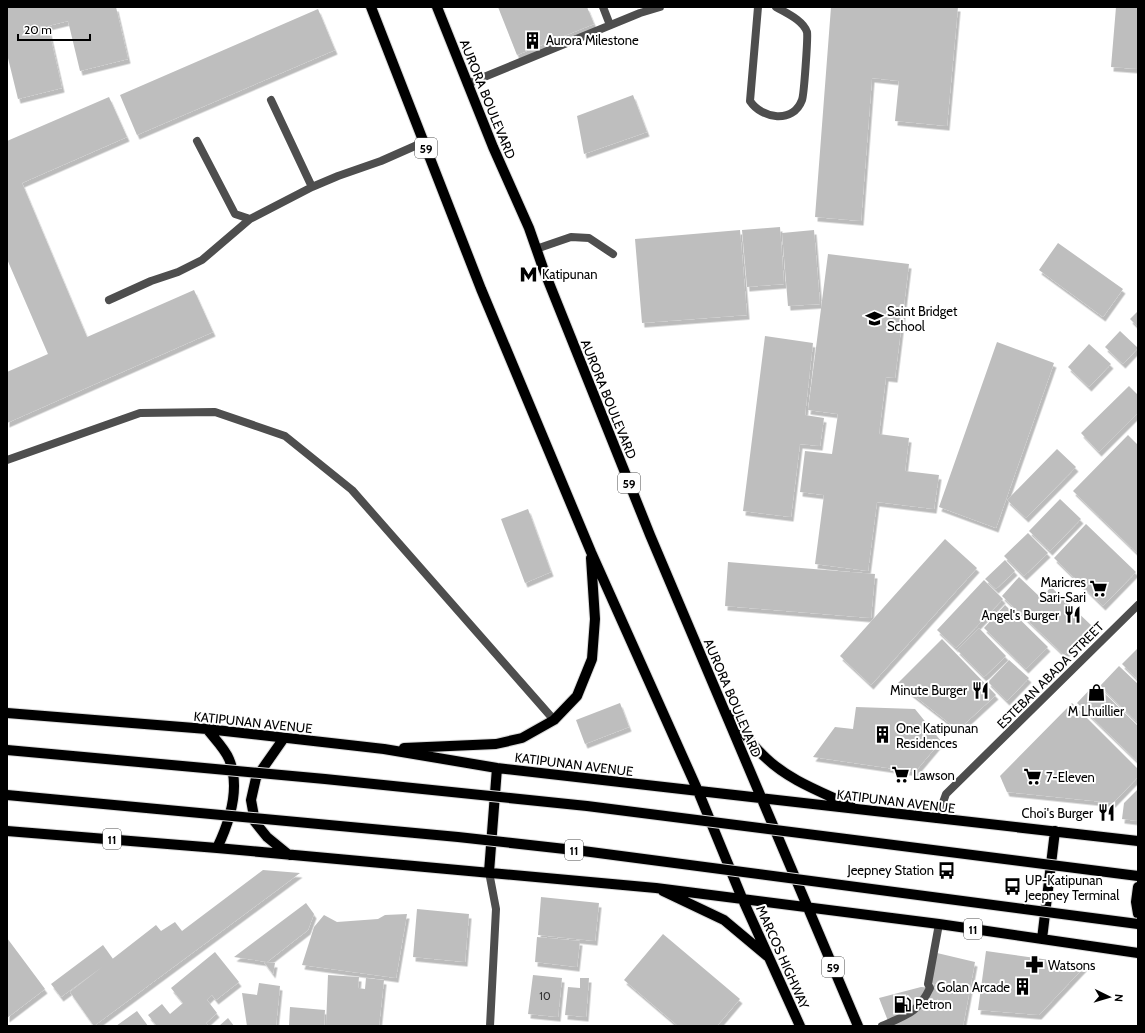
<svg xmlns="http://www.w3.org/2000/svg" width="1145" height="1033" viewBox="0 0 1145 1033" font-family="Cabin,sans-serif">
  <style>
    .building { fill: #bebebe; filter: url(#shadow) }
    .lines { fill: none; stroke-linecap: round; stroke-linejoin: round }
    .primary-casing { stroke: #dbdbdb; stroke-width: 12 }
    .lane { stroke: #4e4e4e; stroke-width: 8 }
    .street { stroke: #4e4e4e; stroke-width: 8 }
    .primary { stroke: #000; stroke-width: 10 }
    .primary-bridge-casing { stroke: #dbdbdb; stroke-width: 12; stroke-linecap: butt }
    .primary-bridge { stroke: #000; stroke-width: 10 }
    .labels { text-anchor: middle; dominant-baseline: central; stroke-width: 4; stroke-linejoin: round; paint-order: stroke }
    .number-label { font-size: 11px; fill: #303030 }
    .shield { fill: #fff; stroke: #4c4c4c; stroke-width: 1 }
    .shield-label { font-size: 12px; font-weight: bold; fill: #000 }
    .poi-label { font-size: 13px; fill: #000; stroke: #fff; text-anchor: start }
    .street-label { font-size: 13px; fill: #000; stroke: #fff }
  </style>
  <defs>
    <filter id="shadow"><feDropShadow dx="2.5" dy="4.5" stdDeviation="0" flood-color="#0004"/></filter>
  </defs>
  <rect width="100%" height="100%" fill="#fff"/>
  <path class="building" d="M7,7H116L128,59L80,71L68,21L48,26L62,88L18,99L7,54Z
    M498,7H587L594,24L517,55Z
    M831,7H958L947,126L895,121L899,81L872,78L861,221L815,217Z
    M1116,7H1138V69L1111,67Z
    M318,9L335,50L137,135L120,95Z
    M633,95L647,132L584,154L577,116Z
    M109,97L127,137L22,183L87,337L194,290L213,332L7,423V372L48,354L7,259V141Z
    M780,227L784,284L747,287L742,230Z
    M740,230L747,315L642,323L635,239Z
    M814,230L820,304L788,306L782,233Z
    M1058,243L1123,289L1103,317L1039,270Z
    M828,254L909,264L895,378L886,377L879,434L909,438L905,471L939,475L934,509L877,502L868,571L815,564L824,495L800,492L805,451L832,454L838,414L808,410Z
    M1138,311V327L1130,319Z
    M1120,331L1138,348L1123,364L1105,347Z
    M765,336L813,343L805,415L824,418L820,446L800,444L791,517L743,511Z
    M997,342L1054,363L996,528L939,507Z
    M1089,344L1111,364L1089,387L1068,367Z
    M1129,386L1138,395V413L1099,452L1081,433Z
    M1128,435L1138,445V554L1073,491Z
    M1057,449L1076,467L1026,518L1007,500Z
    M1060,499L1081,519L1050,551L1029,531Z
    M528,509L551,572L525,583L501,519Z
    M1086,524L1136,572L1103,606L1054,558Z
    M1028,533L1048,553L1024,576L1004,556Z
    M945,539L977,568L871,685L840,656Z
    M1005,560L1015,571L996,589L985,579Z
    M728,562L875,574L871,618L725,606Z
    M1019,577L1041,598L1051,587L1092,626L1064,655L1002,596Z
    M984,580L1003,599L956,648L937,630Z
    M1005,605L1048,647L1026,669L984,628Z
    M979,628L1006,656L984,677L957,650Z
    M942,639L996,695L958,730L898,683Z
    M1138,648V680L1122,664Z
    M1009,660L1029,678L1007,701L988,682Z
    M1119,666L1138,684V723L1100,686Z
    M1095,684L1138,726V762L1077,703Z
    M620,703L629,727L585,744L576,720Z
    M1072,703L1138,769V777L1113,803L1007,792L1000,776Z
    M856,707L915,709L941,741L915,772L813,757L835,727L853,729Z
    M1138,789V821L1122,819L1124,803Z
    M263,870L300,873L94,1026L70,992L156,925L161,931L175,922L182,931Z
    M541,897L599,903L595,941L538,935Z
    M306,903L314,914L308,930L267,962L234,957Z
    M417,909L469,914L465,962L413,957Z
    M407,914L396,978L302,965L314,927L324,915L337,922L378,919L385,915Z
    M663,934L740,999L717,1026H678L624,980Z
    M537,937L580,941L577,967L535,962Z
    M7,938L45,989L7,1018Z
    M103,945L113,959L61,997L51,984Z
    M986,951L1086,965L1039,1015L978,1010Z
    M215,952L239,982L216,1000L212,995L207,1000L217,1013L206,1023L209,1026H157L148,1015L162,1004L170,1014L183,1003L171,988Z
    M937,953L975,962L963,1026H890L879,998L921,987L968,991L930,983Z
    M264,962L275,963L273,974Z
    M328,975L359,977L358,988L365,989L366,978L384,980L379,1026H326Z
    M533,975L562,978L558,1017L528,1014Z
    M580,978H589L586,1017L565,1015L568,987L580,988Z
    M259,983L280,986L276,1026H247L242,993L257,995Z
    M290,1007L325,1010L324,1026H289Z
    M137,1011L148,1026H116Z
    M228,1018L234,1026H219Z"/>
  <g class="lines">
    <defs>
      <path id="primary" d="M371,7L481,289L591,552L698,791L742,898L800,1026
        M437,7L493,147L529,228L543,268L650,535L858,1026
        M7,713L207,729L384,749L497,768L1138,841
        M731,715C742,730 752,746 766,758C790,781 822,792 851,806
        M207,729C214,738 225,749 229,759C241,788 230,821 217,848
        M284,738L256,778L251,800L255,822L267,837L289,855
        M404,748L496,744L522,738L554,720L577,696L592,659L595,619L591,558
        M7,831L217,848L656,888L939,924L1138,953
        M489,872L497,768
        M1138,887L1136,902L1138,914
        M663,891L724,920L767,956
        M1042,939L1055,831"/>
    </defs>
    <use href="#primary" class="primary-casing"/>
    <path class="lane" d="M603,7L610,25
      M758,7L750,101C762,119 793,124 802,100C804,95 808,37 807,32C803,20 786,13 776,7
      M467,84L640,13L660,7
      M271,100L312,187
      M197,141L235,214L250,219
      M536,249L571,237L589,238L613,254
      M109,300L151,281L178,272L202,260L250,219L312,187L338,176L381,161L424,142
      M7,460L140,413L215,412L285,436L352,490L554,720
      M882,1026C906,1015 918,1013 930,988L928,984L939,924"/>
    <path class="street" d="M937,819L946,794L1138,605
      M489,872L496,909L490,1026"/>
    <use href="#primary" class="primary"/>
    <defs>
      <path id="primary-bridge" d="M7,750L325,779L587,806L1138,876
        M7,795L458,837L583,851L1138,924"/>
    </defs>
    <use href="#primary-bridge" class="primary-bridge-casing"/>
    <use href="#primary-bridge" class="primary-bridge"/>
  </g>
  <defs>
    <symbol id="building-bare" viewBox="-9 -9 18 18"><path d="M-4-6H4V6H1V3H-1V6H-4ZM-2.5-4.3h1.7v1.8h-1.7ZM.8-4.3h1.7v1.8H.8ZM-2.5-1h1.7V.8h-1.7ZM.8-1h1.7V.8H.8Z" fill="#000" stroke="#fff" stroke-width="2.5" paint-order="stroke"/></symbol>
    <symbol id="metro-bare" viewBox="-9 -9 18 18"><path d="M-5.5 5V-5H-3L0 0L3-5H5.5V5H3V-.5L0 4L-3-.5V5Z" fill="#000" stroke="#fff" stroke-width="2.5" paint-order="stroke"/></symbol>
    <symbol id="school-bare" viewBox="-9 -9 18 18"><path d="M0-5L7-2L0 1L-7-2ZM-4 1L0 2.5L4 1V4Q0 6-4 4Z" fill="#000" stroke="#fff" stroke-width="2.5" paint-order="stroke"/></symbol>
    <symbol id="supermarket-bare" viewBox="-9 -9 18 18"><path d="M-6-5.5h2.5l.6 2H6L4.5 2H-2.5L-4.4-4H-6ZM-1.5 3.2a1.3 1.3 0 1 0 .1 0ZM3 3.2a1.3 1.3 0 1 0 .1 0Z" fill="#000" stroke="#fff" stroke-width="2.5" paint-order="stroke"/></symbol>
    <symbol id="restaurant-bare" viewBox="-9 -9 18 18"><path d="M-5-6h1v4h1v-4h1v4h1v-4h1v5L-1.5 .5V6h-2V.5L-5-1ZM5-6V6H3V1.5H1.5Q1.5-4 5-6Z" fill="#000" stroke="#fff" stroke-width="2.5" paint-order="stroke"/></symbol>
    <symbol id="shop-bare" viewBox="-9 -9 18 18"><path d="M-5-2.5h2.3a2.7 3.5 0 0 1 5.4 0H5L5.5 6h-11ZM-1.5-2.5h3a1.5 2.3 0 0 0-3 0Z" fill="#000" stroke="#fff" stroke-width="2.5" paint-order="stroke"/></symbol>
    <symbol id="bus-bare" viewBox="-9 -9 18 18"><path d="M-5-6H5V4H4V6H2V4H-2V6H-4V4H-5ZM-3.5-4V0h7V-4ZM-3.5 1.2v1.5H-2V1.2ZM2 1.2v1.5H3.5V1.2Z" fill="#000" stroke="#fff" stroke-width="2.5" paint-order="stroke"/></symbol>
    <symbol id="pharmacy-bare" viewBox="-9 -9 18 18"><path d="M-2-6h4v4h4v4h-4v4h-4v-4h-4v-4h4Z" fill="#000" stroke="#fff" stroke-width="2.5" paint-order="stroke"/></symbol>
    <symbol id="fuel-bare" viewBox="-9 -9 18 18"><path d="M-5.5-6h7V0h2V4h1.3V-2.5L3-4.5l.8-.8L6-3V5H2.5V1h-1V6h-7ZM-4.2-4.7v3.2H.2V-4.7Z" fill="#000" stroke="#fff" stroke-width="2.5" paint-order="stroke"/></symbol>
  </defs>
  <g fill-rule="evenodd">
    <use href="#building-bare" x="520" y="28" width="25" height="25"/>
    <use href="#metro-bare" x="516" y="262" width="25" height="25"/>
    <use href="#school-bare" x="862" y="306" width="25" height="25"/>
    <use href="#supermarket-bare" x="1086" y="576" width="25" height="25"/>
    <use href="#restaurant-bare" x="1060" y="602" width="25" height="25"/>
    <use href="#restaurant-bare" x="968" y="678" width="25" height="25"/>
    <use href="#shop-bare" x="1084" y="680" width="25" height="25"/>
    <use href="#building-bare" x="870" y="722" width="25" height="25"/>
    <use href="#supermarket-bare" x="888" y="762" width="25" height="25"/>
    <use href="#supermarket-bare" x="1020" y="764" width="25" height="25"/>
    <use href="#restaurant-bare" x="1094" y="800" width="25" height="25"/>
    <use href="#bus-bare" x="934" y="858" width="25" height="25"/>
    <use href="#bus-bare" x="1000" y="874" width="25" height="25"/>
    <use href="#pharmacy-bare" x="1022" y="952" width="25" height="25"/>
    <use href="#building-bare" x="1010" y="974" width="25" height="25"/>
    <use href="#fuel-bare" x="890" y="992" width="25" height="25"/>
  </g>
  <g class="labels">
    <g class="number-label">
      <text x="545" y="996">10</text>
    </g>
    <g class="shield">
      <rect x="415" y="138" width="22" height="20" rx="3"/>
      <rect x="618" y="473" width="22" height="20" rx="3"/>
      <rect x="103" y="829" width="18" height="20" rx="3"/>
      <rect x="565" y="840" width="18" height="20" rx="3"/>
      <rect x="964" y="919" width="18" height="20" rx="3"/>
      <rect x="822" y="957" width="22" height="20" rx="3"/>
    </g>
    <g class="shield-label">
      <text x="426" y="148">59</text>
      <text x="629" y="483">59</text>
      <text x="112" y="839">11</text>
      <text x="574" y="850">11</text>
      <text x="973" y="929">11</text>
      <text x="833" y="967">59</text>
    </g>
    <g class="poi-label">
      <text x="546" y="40">Aurora Milestone</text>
      <text x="542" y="274">Katipunan</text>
      <text x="887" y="311">Saint Bridget<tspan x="887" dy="15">School</tspan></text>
      <text x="1086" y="582" text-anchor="end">Maricres<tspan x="1086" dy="15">Sari-Sari</tspan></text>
      <text x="1059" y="615" text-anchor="end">Angel's Burger</text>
      <text x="967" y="690" text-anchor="end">Minute Burger</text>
      <text x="1096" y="711" text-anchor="middle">M Lhuillier</text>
      <text x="896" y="728">One Katipunan<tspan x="896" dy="15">Residences</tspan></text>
      <text x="913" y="775">Lawson</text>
      <text x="1046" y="777">7-Eleven</text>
      <text x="1093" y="813" text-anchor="end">Choi's Burger</text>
      <text x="934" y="870" text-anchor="end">Jeepney Station</text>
      <text x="1025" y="880">UP-Katipunan<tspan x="1025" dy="15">Jeepney Terminal</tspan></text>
      <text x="1048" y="965">Watsons</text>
      <text x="1010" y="987" text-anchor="end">Golan Arcade</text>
      <text x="915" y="1004">Petron</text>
    </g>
    <g class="street-label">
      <text transform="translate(488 99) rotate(68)">AURORA BOULEVARD</text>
      <text transform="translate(609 399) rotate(68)">AURORA BOULEVARD</text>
      <text transform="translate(1050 675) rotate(-45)">ESTEBAN ABADA STREET</text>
      <text transform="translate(733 698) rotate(67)">AURORA BOULEVARD</text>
      <text transform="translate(253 722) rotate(6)">KATIPUNAN AVENUE</text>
      <text transform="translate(574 764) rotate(7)">KATIPUNAN AVENUE</text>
      <text transform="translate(896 801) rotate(7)">KATIPUNAN AVENUE</text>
      <text transform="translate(783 957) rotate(66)">MARCOS HIGHWAY</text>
    </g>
  </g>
  <rect width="1145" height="1033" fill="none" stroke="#000000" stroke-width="16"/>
  <g transform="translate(1109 997) rotate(95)" stroke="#ffffff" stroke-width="3" paint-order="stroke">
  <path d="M0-3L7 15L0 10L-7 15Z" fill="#000000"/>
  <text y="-6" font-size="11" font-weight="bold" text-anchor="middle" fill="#000000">N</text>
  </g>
  <path d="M18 34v6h72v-6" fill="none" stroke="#000000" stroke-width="2"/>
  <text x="24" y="34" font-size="12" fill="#000000" stroke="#ffffff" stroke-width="3" paint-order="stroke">20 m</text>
</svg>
